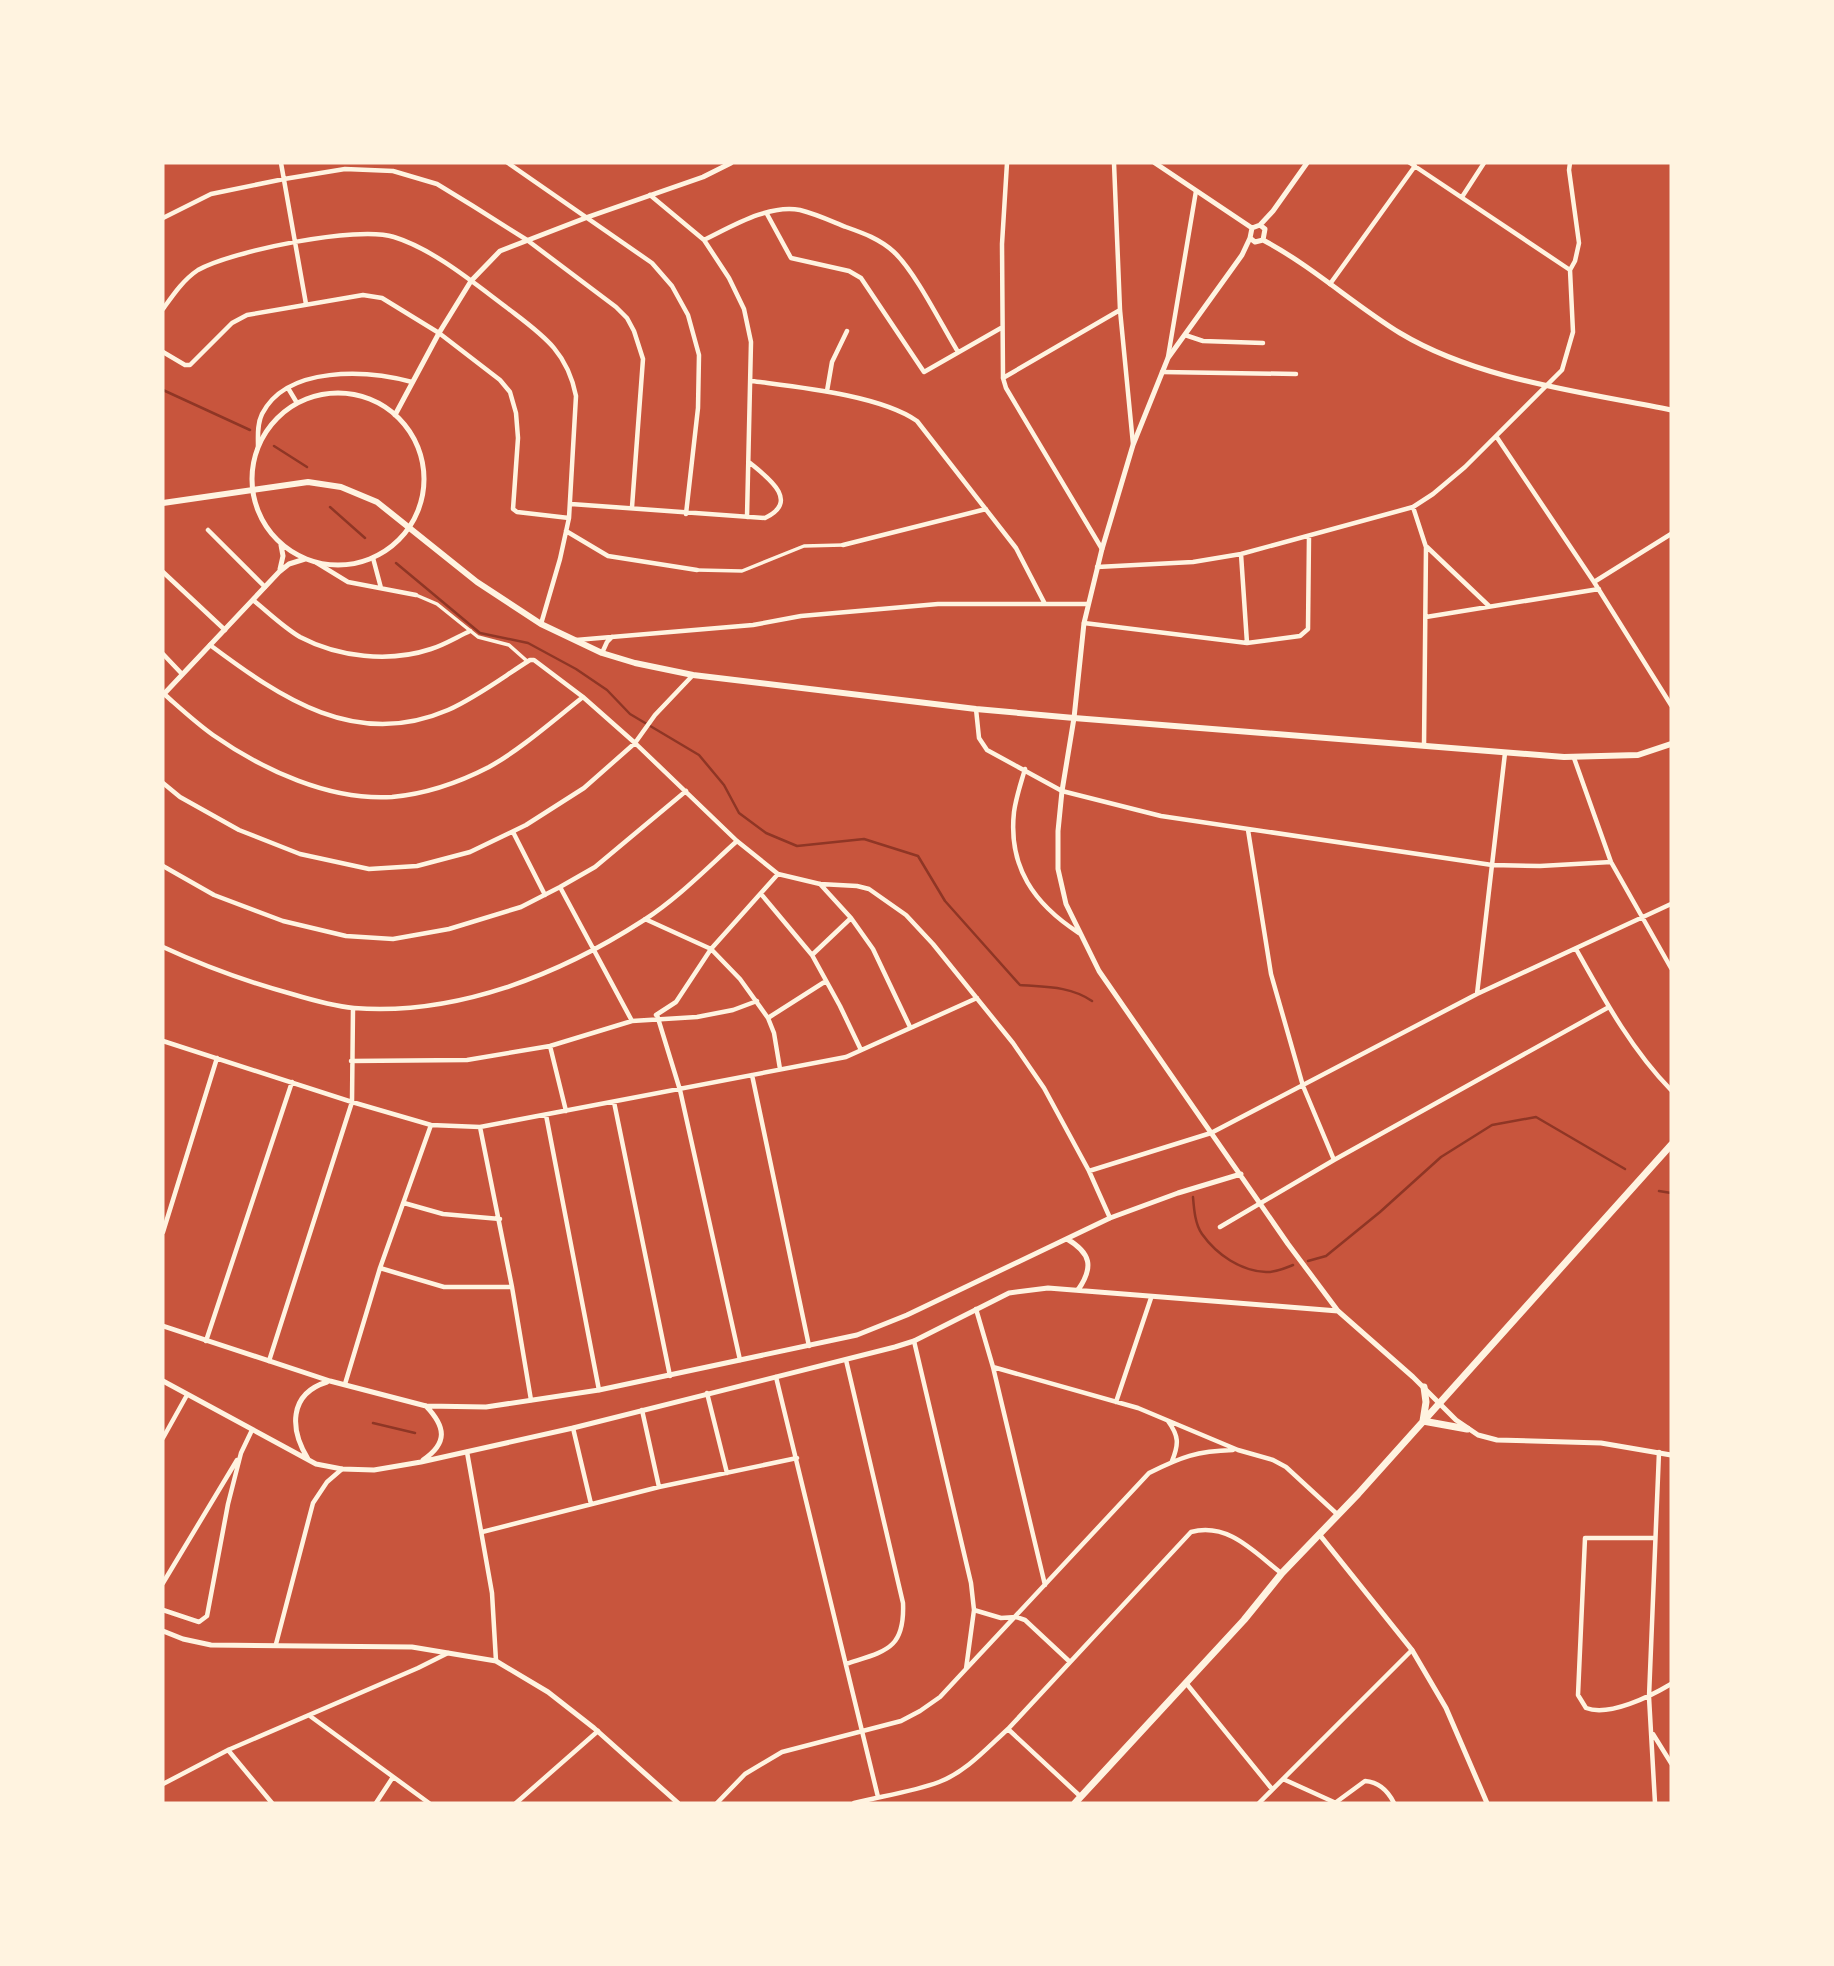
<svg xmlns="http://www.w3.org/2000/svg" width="1834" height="1966" viewBox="0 0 1834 1966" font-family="Overpass,sans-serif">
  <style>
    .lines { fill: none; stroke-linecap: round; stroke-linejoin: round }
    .stream { stroke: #8f3625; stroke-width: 2.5 }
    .pedestrian { stroke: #fff3e0; stroke-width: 3.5 }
    .minor { stroke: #fff3e0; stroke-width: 4.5 }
    .tertiary { stroke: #fff3e0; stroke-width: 5 }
    .secondary { stroke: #fff3e0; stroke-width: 6 }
    .primary { stroke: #fff3e0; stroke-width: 7 }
  </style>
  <rect width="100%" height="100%" fill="#c8553d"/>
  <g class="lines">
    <path class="stream" d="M163,390L250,430
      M274,446L307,467
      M330,507L365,538
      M396,563L480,633L528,643L576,669L607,690L630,714L699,755L724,785L739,813L766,833L797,846L864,839L918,856L945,901L1020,985C1045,987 1070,986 1092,1001
      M1659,1191L1671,1193
      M1193,1197C1194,1209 1195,1224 1202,1234C1217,1255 1241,1271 1266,1272C1275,1273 1285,1268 1293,1265
      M1308,1261L1326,1256L1380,1212L1441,1157L1492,1125L1536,1117L1625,1169
      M373,1423L415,1433"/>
    <path class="pedestrian" d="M697,570L742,571L804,546L843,545
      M416,595L437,604L478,637L509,645L527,661"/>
    <path class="minor" d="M281,163L306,304
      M508,163L652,263L672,286L688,315L699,355L698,408L686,514
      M1007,163L1002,244L1003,378L1006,388L1102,549
      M1114,163L1120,310L1133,444
      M1410,163L1570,270
      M650,195L704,240L729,278L744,309L751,342L747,517
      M1462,197L1484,163
      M767,214L791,258L849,271L861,278L924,372L1001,328
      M163,218L211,194L284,179L345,169L393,171L437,184L473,206L527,240L616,307L627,318L634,331L643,359L632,507
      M704,240C731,227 768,204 800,210C816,214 831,221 846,227C863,233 880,239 894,252C916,273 941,324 958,352
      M1330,284L1415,166
      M163,309C173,295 183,280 198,270C232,251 358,225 394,237C433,249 474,283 506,307C541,334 567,350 576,396L569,518L560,559L541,624
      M1185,335L1203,341L1263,343
      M163,352L185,365H190L232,323L247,315L363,295L382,298L439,333L500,380L510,392L516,413L518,438L513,509L517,512L569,518
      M1168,357L1196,191
      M1162,372L1296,374
      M1003,378L1120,310
      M752,381C797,387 880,395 917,421L1016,548L1045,604
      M288,388L297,403
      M827,391L832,362L847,331
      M1496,436L1594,582L1671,705
      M258,446C258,436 257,424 262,414C287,365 367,370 412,382
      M571,504L765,518C801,501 767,477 750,463
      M1413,507L1426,547L1424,746
      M208,530L265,587
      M566,531L608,556L697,570
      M843,545L986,509
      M1427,547L1489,606
      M1241,554L1247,643
      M373,558L381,588
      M317,563L348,582L416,595
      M1097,567L1193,562L1241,554L1413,507L1433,494L1465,467L1562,370L1573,332L1570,270L1575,261L1579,243L1569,170L1570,163
      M163,572L225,630
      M1594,582L1671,534
      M253,600C268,612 283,627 300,637C338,657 389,663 431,649C444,645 457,637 470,631
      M1426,617L1599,589
      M1084,623L1247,643L1300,636L1308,629L1309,536
      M576,640L753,625L801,616L938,604H1088
      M210,645C281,698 356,750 448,710C477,697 503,677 530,660H534L583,697L635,743L737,841L778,874L820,884L857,886L869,889L906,915L933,944L1013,1043L1044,1088L1089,1171L1110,1218
      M602,653L607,642L612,637
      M163,654L182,674
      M164,694C180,708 196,723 213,735C263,770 330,801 392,797C425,794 460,782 489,767C520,750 555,719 583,697
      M976,709L979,738L987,750L1062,791L1161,816L1492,865L1540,866L1611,862
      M1574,758L1611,862L1671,968
      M1025,769C1021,783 1016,797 1014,812C1008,867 1034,904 1079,933
      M163,783L180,797L239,830L300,854L369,869L417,866L470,852L526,825L584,788L635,743L655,715L693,675
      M1248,830L1271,974L1303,1086L1334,1160
      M513,832L545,895
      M163,866L214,895L283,921L346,936L393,939L449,929L521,907L560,887L595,867L686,791
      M820,884L851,918L873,949L910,1027
      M560,887L632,1021
      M761,894L812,955L840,1006L861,1050
      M645,919L711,949L740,979L768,1018L774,1033L780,1069
      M163,947C204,966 248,982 292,994C312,1000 333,1006 354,1008C456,1016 559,975 644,920C678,898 707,868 737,841
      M1576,949C1604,999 1631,1049 1671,1090
      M812,955L851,918
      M1477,994L1505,753
      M656,1015L676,1002L711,949L778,874
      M657,1015L680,1090L740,1360
      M768,1018L826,981
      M163,1041L352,1102L431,1125L480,1127L846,1057L977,998
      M550,1046L566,1111
      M351,1061L467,1060L550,1046L632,1021L697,1017L733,1010L757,1001
      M752,1075L809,1346
      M614,1102L670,1376
      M546,1115L599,1390
      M480,1127L512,1287L531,1400
      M1089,1171L1211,1133L1477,994L1671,904
      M404,1203L443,1214L500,1219
      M1220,1227L1334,1160L1609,1007
      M163,1232L217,1058
      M380,1268L444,1287H512
      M976,1309L993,1367L1045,1585
      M206,1341L292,1082
      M269,1361L352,1102L353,1008
      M993,1367L1138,1408L1238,1450L1273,1460L1286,1467L1337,1514
      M776,1377L878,1797
      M345,1384L380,1268L431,1125
      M707,1393L727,1473
      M1116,1402L1151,1298
      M642,1410L659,1487
      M1168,1421C1179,1436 1179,1444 1172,1461
      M573,1428L591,1504
      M163,1438L187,1395
      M467,1452L492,1593L496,1661
      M482,1532L659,1487L797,1458
      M1654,1538H1585L1578,1695L1586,1708C1609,1717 1651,1696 1671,1684
      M163,1583L237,1460
      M163,1610L199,1622L207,1616L228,1504L241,1453L252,1430
      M974,1610L1001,1618L1016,1617L1025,1620L1070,1662
      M276,1644L313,1503L327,1482L342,1469
      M846,1664C885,1651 905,1650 903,1603L846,1360
      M967,1668L1149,1473C1181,1457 1197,1451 1233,1450
      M1186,1683L1272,1789
      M310,1716L429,1803
      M1008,1729L1081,1797
      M1653,1734L1671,1763
      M228,1750L272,1803
      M1283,1779L1336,1803
      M163,1784L228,1750L418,1668L448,1653
      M376,1803L393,1777
      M516,1803L598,1731
      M717,1803L745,1774L782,1752L901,1721L920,1711L940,1697L966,1669L974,1610L971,1583L914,1341
      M854,1803C882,1796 912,1792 939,1782C966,1772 987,1748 1008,1729L1191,1532C1228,1522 1254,1552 1281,1573
      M1259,1803L1412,1650
      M1335,1803L1365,1781C1379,1782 1388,1791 1394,1803
      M1655,1803L1649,1697L1659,1452"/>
    <path class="tertiary" d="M1155,163L1252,228
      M1260,225L1273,211L1307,163
      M1250,238L1255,242L1263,240L1265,229L1260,225L1252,228L1250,238L1242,255L1168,358L1133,445L1102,549L1084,623L1074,718L1062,791L1058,831V869L1066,904L1099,971L1288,1244L1338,1311L1413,1377L1456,1420L1478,1435L1497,1440L1601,1443L1671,1455
      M1263,240C1312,266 1353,304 1400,333C1478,380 1583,392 1671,410
      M252 479a86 86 0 1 1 172 0a86 86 0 1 1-172 0Z
      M395,415L439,333L471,281L500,251L588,217L703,177L731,163
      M280,569L283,556L281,545
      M163,695L279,572L289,564L305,559
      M1067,1239C1091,1253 1094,1267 1078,1290
      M163,1326L330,1381L426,1406L486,1407L599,1390L857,1335L907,1315L1110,1218L1178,1193L1241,1174
      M163,1381L316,1464L342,1469L374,1470L421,1462L573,1428L895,1347L914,1341L1009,1293L1048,1288L1338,1311
      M308,1459C290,1430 288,1394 327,1382
      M423,1460C448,1443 446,1427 426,1406
      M1319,1534L1412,1650L1446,1708L1487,1803
      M163,1631L183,1639L211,1645L412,1647L496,1661L548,1692L594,1728L678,1803"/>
    <path class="secondary" d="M163,503L308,482L341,487L377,502L477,582L541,624L602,653L635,663L693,675L976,709L1074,718L1564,757L1638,755L1671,744"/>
    <path class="primary" d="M1424,1387L1426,1402L1423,1421L1467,1429
      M1075,1803L1244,1620L1282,1573L1358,1494L1671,1145"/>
  </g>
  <rect width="1834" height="1966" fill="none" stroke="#fff3e0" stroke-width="329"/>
</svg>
